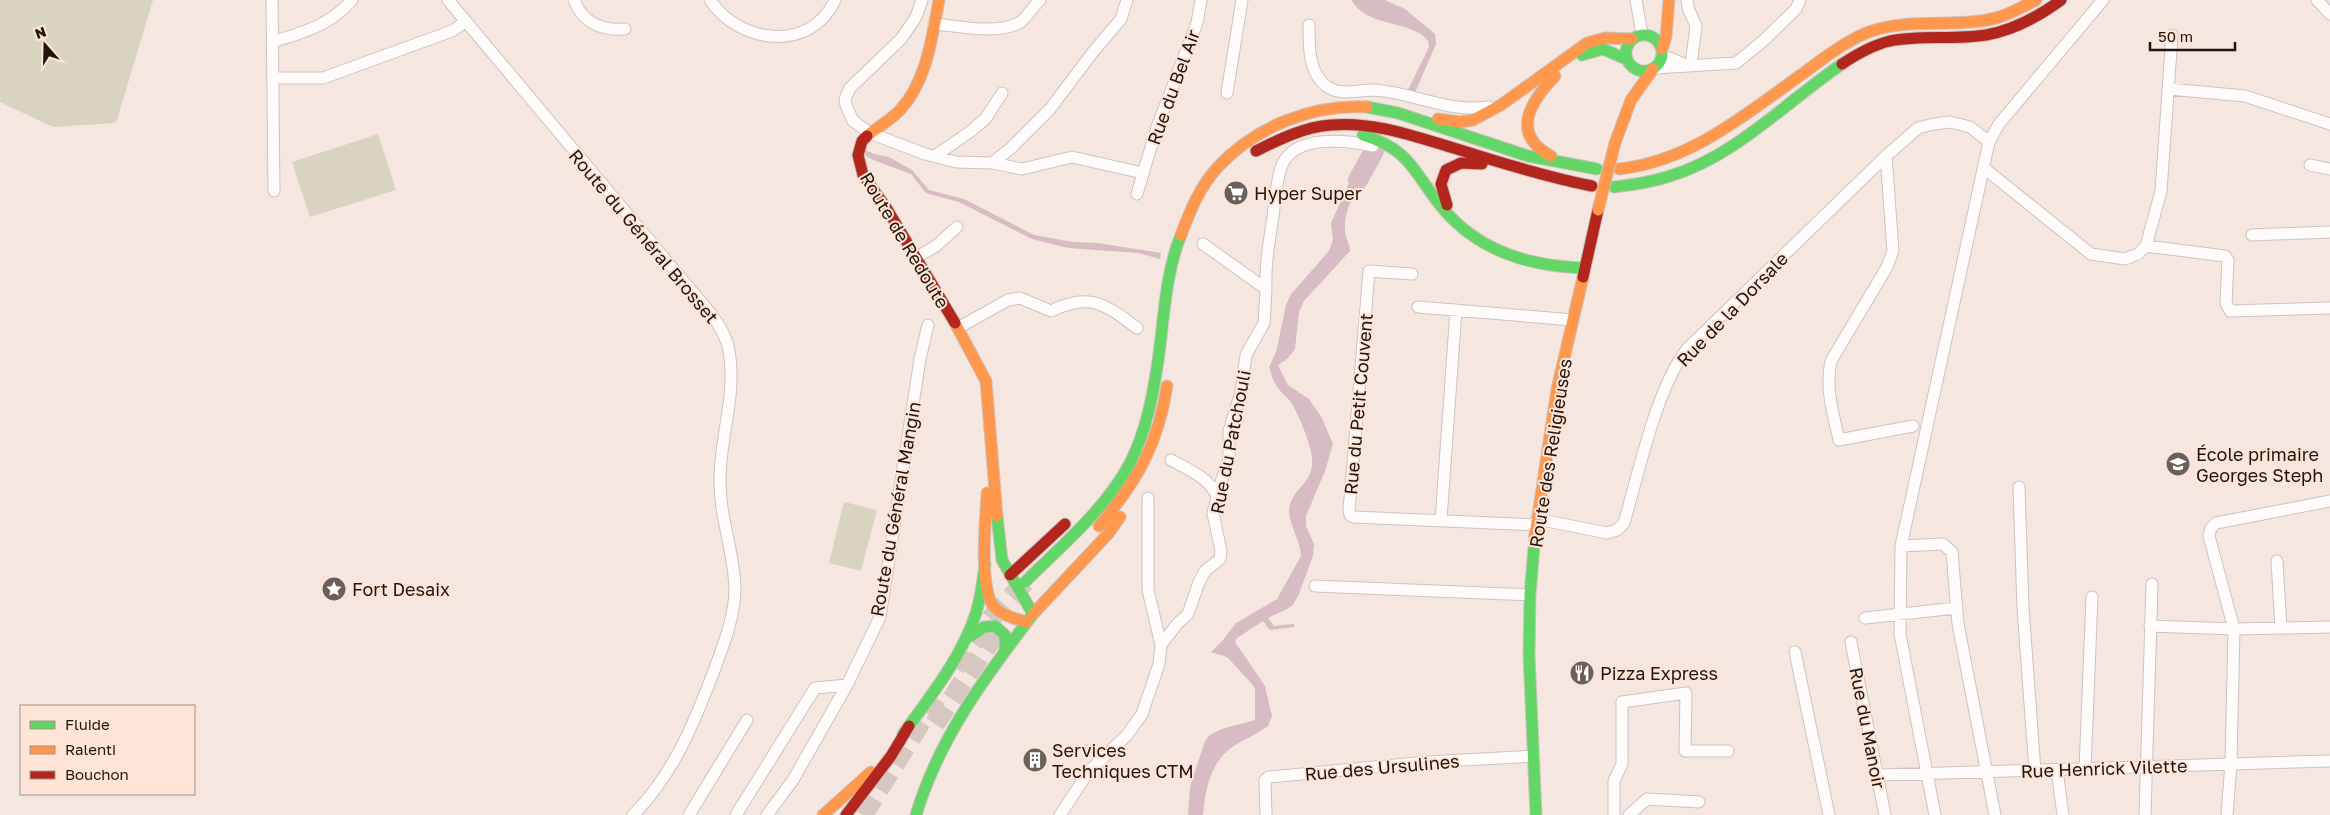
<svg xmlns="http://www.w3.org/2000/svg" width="2330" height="815" viewBox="0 0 2330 815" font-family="'Golos Text',sans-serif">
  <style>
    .green { fill: #d9d3c2 }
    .water { fill: #d7bcc4 }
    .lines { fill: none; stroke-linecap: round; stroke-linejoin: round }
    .river { stroke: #d7bcc4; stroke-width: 20 }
    .highway-tunnel { stroke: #d5c8c0; stroke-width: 20; stroke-dasharray: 20 10; stroke-linecap: butt }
    .street-casing { stroke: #cec3bd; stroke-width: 13 }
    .fast-casing { stroke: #cec3bd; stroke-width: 13 }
    .slow-casing { stroke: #cec3bd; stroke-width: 13 }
    .jam-casing { stroke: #cec3bd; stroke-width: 13 }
    .street { stroke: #fefbfa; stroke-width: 11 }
    .fast { stroke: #63d668; stroke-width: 11 }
    .slow { stroke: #ff974d; stroke-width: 11 }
    .jam { stroke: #b3261e; stroke-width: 11 }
    .slow-bridge-casing { stroke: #cec3bd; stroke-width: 13; stroke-linecap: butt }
    .slow-bridge { stroke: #ff974d; stroke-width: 11 }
    .labels { text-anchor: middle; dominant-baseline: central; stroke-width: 4; stroke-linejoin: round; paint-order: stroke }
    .street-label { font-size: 18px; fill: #1f1611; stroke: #fee4d6 }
    .poi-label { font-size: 18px; fill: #1f1611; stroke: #fee4d6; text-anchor: start }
  </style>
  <rect width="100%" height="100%" fill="#f5e7df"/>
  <path class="green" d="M0,0H153L116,123L53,127L0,102Z
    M378,134L396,190L310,217L292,162Z
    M844,502L877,510L861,571L829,563Z"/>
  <path class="water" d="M1351,0H1385L1405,9L1435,34L1436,44L1414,95L1407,92L1429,47L1428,41C1411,19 1369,29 1351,0Z
    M861,148L874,154L889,157L912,170L929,190L964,199L1034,235L1073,242L1098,243L1161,253L1160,259L1138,253L1068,248L1032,239L959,202L929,194L925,192L911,174L873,160L860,152Z
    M1365,156L1378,159C1364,180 1344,203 1345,229C1345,237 1350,244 1350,251L1304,301L1299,312L1295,349L1287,359L1278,365L1288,385L1309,399L1322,418L1333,444L1325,471L1306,516V526L1314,544L1313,556L1299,594L1293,605L1287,609L1268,618L1274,626L1294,624V627L1270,630L1263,621L1237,638L1235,642L1265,686L1272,716L1268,726C1257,734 1245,739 1234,746C1211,760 1205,790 1203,815H1188L1190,787L1205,741C1215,726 1239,726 1255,720V689L1252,684L1227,657L1211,652L1223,640L1236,623L1277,599L1301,556C1301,540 1285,519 1290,504C1297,484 1317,481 1311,452C1307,435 1300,418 1291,402C1286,396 1279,391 1276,385C1272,380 1271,372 1269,367L1276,352L1286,305L1291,294L1329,251L1333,240L1331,223L1358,163Z"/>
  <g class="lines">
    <path class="river" d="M1358,180L1374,151"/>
    <path class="highway-tunnel" d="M955,667L993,616L1025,582
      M935,724L997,631
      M863,815L936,698"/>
    <defs>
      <path id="street" d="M272,0L274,191
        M448,0L711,314C719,325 727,337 729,351C737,393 720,437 720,479C719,517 735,553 735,591C734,618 724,643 715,668C695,721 674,774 633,815
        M574,0C583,23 602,31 625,29
        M710,0C739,44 811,53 835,0
        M922,0L916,17L901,39L850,88L845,99L846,105L853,121L870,133L925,154L956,162L992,163L1022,169L1072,157L1143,173
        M1636,0L1642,35
        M1687,0L1688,8L1696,26L1691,65
        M2317,0L2330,14
        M934,24C960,26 994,35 1019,23C1027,18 1033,6 1040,0
        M1309,25C1309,45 1308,71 1325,85C1339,97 1357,90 1373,90C1414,92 1445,113 1489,107
        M272,42C304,32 329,26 352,0
        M1662,55L1684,64
        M1655,68L1736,63L1763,41L1796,9L1800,0
        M273,78H323L452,31L465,22
        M2169,89L2245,96L2330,124
        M1227,93L1242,0
        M935,156L971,131L986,118L1002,93
        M1886,156L1893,251L1887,267L1831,361C1825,388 1833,413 1839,440L1913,426
        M992,163L1011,148L1050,109L1093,52L1121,19L1127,0
        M2310,165L2330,169
        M1984,168L2091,254L2125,259L2138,254L2146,246L2161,191L2172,35
        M1137,194L1157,127L1197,23L1201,0
        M2252,235L2330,232
        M2146,246L2225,256L2228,260L2226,303L2230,311L2330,308
        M917,257L936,246L957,227
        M1412,274L1369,271L1349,510L1350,515L1354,517L1536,525
        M1266,289C1265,265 1269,242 1273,217C1275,200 1276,181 1282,165C1295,134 1347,140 1373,146
        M1418,307L1573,320
        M958,328L1008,300L1020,298L1051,311C1090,292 1105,304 1137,328
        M1171,460C1189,470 1208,477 1217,496
        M2019,487L2023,608L2035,771
        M1537,519L1607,533L1617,530L1624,523C1639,472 1656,389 1687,349L1886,156L1918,128L1934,124L1950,122L1970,127L1989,142
        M1441,520L1456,310
        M1901,546L1943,544L1952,552L1958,624L1995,815
        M2277,561L2281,628
        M1315,586L1530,595
        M1865,618L1956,608
        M2150,626L2234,629L2330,627
        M1851,642L1885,815
        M1161,645L1177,624L1188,614L1199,582L1205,571L1220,559L1221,551L1213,513L1221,482L1229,460V431L1241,392L1246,355L1264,323L1266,289L1203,244
        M1795,652L1829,815
        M2085,769L2092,597
        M2057,770L2063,815
        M1878,775L2330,761
        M689,815L747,720
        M736,815L815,688L847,685
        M767,815L793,780L847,685L880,617L920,359L928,325
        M1060,815L1089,771L1127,735L1142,714L1159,664L1161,645L1148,590V498
        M1266,815L1265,780L1269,777L1428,762L1534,756
        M1614,815V781L1622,764V702L1686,693L1685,751H1728
        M1629,815L1647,799L1699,802
        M1935,815L1900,634L1901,546L1989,142L1999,124L2103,0
        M2145,815L2152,584
        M2227,815L2231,763L2234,629L2209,536L2211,528L2216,523L2330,501"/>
      <path id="fast" d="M1626 53a18 18 0 1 1 36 0a18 18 0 1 1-36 0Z
        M1582,55L1603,49L1626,59
        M1367,107L1398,113L1528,156L1597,169
        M1363,135C1414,151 1414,175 1445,211C1481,252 1530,266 1583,268
        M1614,187C1633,185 1652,182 1670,176C1736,156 1786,102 1842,64
        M1535,535L1530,595L1529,655L1536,815
        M1025,582C1062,545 1105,510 1130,463C1146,432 1153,395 1158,361C1164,320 1165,274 1181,235
        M971,636L984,627L995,626L1005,635V651
        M903,734C930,697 962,657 976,613C981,597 983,580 985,564
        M916,815C939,738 985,677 1033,614L1002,560L997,516"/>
      <path id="slow" d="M1662,49L1666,37L1669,0
        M1438,119L1460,122L1473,120L1501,105L1587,43L1605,38L1632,39
        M867,136C878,127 891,120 901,109C927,80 932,37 939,0
        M1615,143L1631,100L1653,69
        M1551,156C1510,134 1530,102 1555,76
        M1619,169C1692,161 1747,113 1805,72C1825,57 1844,43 1866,33C1904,18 1948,27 1987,20C2005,17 2020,8 2036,0
        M1181,235C1190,211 1200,186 1218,167C1255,127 1312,104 1367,107
        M955,323L986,381L997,516
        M987,493C986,518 978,590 995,608C1004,616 1016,619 1027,622
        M1099,526C1137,481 1158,445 1167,386
        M1535,535L1557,389L1583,277
        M1033,614L1108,534L1120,517
        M823,815L871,772"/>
      <path id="jam" d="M1842,64C1857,54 1873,45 1890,41C1921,35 1954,40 1986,35C2014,30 2038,17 2061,0
        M867,136L862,141L858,155L863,175L887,209L955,323
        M1256,151C1280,139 1304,127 1331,125C1374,121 1416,137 1457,149C1501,163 1546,177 1592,186
        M1447,205L1441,184L1446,170L1461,163L1482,164
        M1583,277L1598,210
        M1010,575L1065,524
        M846,815L891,756L909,726"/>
    </defs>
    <use href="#street" class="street-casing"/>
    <use href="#fast" class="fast-casing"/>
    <use href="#slow" class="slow-casing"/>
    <use href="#jam" class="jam-casing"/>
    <use href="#street" class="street"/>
    <use href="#fast" class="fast"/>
    <use href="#slow" class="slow"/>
    <use href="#jam" class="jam"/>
    <defs>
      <path id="slow-bridge" d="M1598,210L1615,143"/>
    </defs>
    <use href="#slow-bridge" class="slow-bridge-casing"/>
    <use href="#slow-bridge" class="slow-bridge"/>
  </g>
  <defs>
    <symbol id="supermarket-disc" viewBox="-11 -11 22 22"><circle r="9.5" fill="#6a5f59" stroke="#fee4d6"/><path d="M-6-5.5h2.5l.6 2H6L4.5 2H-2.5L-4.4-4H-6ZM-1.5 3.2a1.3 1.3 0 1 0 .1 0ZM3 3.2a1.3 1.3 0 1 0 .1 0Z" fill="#fff"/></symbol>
    <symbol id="school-disc" viewBox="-11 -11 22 22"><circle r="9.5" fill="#6a5f59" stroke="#fee4d6"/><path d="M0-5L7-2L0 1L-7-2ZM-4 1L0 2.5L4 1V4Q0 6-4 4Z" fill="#fff"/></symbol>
    <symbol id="sight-disc" viewBox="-11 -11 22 22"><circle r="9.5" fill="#6a5f59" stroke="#fee4d6"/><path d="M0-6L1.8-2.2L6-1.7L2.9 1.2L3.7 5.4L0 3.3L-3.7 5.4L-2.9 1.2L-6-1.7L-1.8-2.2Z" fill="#fff"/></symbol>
    <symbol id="restaurant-disc" viewBox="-11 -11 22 22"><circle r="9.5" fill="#6a5f59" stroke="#fee4d6"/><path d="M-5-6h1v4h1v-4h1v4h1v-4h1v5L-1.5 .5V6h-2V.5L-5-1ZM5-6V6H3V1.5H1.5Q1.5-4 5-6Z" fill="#fff"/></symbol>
    <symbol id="building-disc" viewBox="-11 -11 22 22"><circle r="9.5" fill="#6a5f59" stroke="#fee4d6"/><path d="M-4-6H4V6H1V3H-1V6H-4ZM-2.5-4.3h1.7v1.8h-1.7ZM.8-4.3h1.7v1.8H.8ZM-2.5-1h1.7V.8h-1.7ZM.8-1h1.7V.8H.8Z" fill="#fff"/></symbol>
  </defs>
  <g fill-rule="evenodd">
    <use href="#supermarket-disc" x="1222" y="179" width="28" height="28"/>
    <use href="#school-disc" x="2164" y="450" width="28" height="28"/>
    <use href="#sight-disc" x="320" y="575" width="28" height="28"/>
    <use href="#restaurant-disc" x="1568" y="659" width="28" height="28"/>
    <use href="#building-disc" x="1021" y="746" width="28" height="28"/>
  </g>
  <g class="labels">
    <g class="street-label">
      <text transform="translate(1173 87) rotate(-70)">Rue du Bel Air</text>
      <text transform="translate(644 236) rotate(50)">Route du Général Brosset</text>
      <text transform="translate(905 240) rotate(59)">Route de Redoute</text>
      <text transform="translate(1732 309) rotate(-46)">Rue de la Dorsale</text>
      <text transform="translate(1358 404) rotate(-85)">Rue du Petit Couvent</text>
      <text transform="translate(1230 442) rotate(-79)">Rue du Patchouli</text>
      <text transform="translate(1550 453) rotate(-81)">Route des Religieuses</text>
      <text transform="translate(895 509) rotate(-80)">Route du Général Mangin</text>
      <text transform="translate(1868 728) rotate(79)">Rue du Manoir</text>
      <text transform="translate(1382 767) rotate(-5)">Rue des Ursulines</text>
      <text transform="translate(2104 768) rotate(-2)">Rue Henrick Vilette</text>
    </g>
    <g class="poi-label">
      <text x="1254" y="193">Hyper Super</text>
      <text x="2196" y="454">École primaire<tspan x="2196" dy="21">Georges Steph</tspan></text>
      <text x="352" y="589">Fort Desaix</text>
      <text x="1600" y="673">Pizza Express</text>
      <text x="1052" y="750">Services<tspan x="1052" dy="21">Techniques CTM</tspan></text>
    </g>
  </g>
  <rect x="20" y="705" width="175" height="90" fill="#fee4d6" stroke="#a59287"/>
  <rect x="30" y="721" width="25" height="8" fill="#63d668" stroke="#a59287"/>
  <text x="65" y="730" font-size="15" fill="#1f1611">Fluide</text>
  <rect x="30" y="746" width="25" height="8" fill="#ff974d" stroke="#a59287"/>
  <text x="65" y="755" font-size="15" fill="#1f1611">Ralenti</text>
  <rect x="30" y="771" width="25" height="8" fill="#b3261e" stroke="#a59287"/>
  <text x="65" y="780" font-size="15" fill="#1f1611">Bouchon</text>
  <g transform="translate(45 45) rotate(340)" stroke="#fee4d6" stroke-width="4" paint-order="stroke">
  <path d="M0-4L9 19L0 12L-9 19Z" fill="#1f1611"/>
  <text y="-8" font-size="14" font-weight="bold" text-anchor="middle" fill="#1f1611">N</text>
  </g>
  <path d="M2150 42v8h85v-8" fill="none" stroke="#1f1611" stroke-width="2.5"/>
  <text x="2158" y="42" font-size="15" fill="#1f1611" stroke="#fee4d6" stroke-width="4" paint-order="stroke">50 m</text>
</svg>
